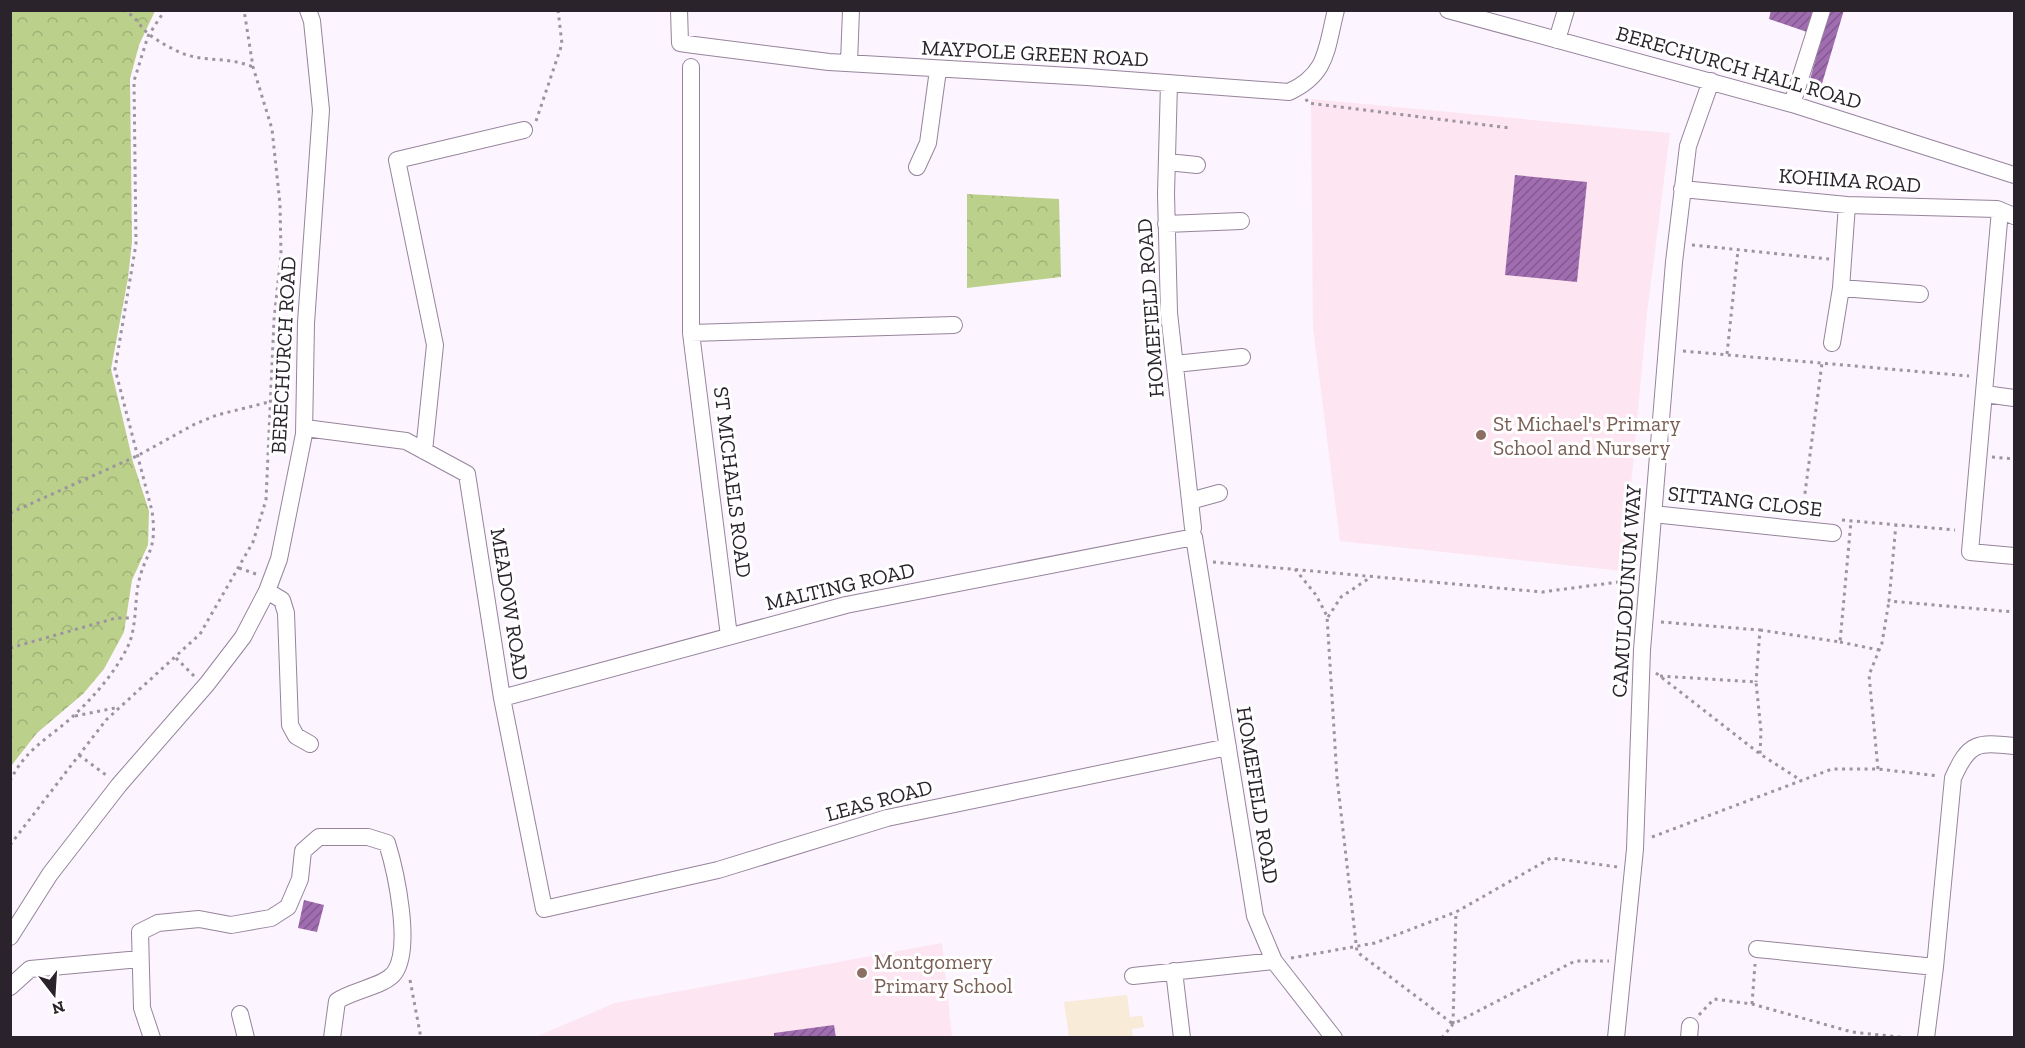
<svg xmlns="http://www.w3.org/2000/svg" width="2025" height="1048" viewBox="0 0 2025 1048" font-family="'Zilla Slab',serif">
  <style>
    .commercial { fill: #f8ebd7 }
    .education { fill: #fde5f1 }
    .park { fill: url(#park-crowns) }
    .building { fill: url(#building-hatch) }
    .lines { fill: none; stroke-linecap: round; stroke-linejoin: round }
    .minor-casing { stroke: #96849c; stroke-width: 18 }
    .path { stroke: #9c949e; stroke-width: 3; stroke-dasharray: 3 4.5; stroke-linecap: butt }
    .minor { stroke: #fff; stroke-width: 16 }
    .education-dot { fill: #8d6e63; stroke: #fff; stroke-width: 2 }
    .labels { text-anchor: middle; dominant-baseline: central; stroke-width: 6; stroke-linejoin: round; paint-order: stroke }
    .street-label { font-size: 21px; fill: #2a232c; stroke: #fff }
    .education-label { font-size: 21px; fill: #785e54; stroke: #fff; text-anchor: start }
  </style>
  <defs>
    <pattern id="park-crowns" width="20" height="18" patternUnits="userSpaceOnUse" patternTransform="scale(1.5)"><rect width="20" height="18" fill="#bad08b"/><path d="M2 6a3 3 0 1 1 6 0M12 15a3 3 0 1 1 6 0" fill="none" stroke="#a0b278"/></pattern>
    <pattern id="building-hatch" width="6" height="6" patternUnits="userSpaceOnUse" patternTransform="scale(1.5)"><rect width="6" height="6" fill="#a06db0"/><path d="M-1 1l2-2M0 6l6-6M5 7l2-2" fill="none" stroke="#83598f"/></pattern>
  </defs>
  <rect width="100%" height="100%" fill="#fcf4fe"/>
  <path class="commercial" d="M1127,995L1130,1017L1142,1016L1144,1027L1132,1029L1133,1037H1069L1064,1002Z"/>
  <path class="education" d="M1311,99L1670,133L1647,313L1623,571L1340,541L1313,328Z
    M942,943L952,1037L533,1038L615,1003Z"/>
  <path class="park" d="M11,10L155,11L139,45L130,79L132,242L128,278L111,369L133,462L149,511L148,545L132,580L124,632L104,669L83,694L37,733L11,766Z
    M967,194L1059,199L1061,277L967,288Z"/>
  <path class="building" d="M1771,10H1815L1807,32L1769,19Z
    M1829,10H1844L1821,87L1809,83Z
    M1515,175L1587,182L1577,282L1505,275Z
    M304,900L324,905L317,932L298,928Z
    M834,1025L836,1038H774V1033Z"/>
  <g class="lines">
    <defs>
      <path id="minor" d="M679,10L680,43L694,45L829,62L1087,77L1289,92C1328,74 1326,49 1336,10
        M1448,10L1792,104L2014,175
        M1557,40L1566,10
        M849,63L851,10
        M691,67V333L729,636
        M1169,83L1166,194L1169,313L1193,528
        M1792,104L1822,10
        M1167,162L1197,165
        M917,167L928,143L938,70
        M1682,189L1847,205L1997,209L2014,216
        M2000,210L1970,552L2014,556
        M1166,224L1241,221
        M1841,288L1920,294
        M691,333L954,325
        M1832,343L1841,288L1847,205
        M1175,364L1242,357
        M1985,394L2014,398
        M305,428L406,441L467,474L502,698L544,909L718,870L887,818L1228,747
        M424,451L435,345L397,160L524,130
        M1190,501L1219,493
        M1653,514L1833,533
        M267,591L282,600L286,613L290,725L296,736L310,744
        M502,698L846,605L1194,537L1255,916L1274,961L1334,1038
        M10,937L50,874L119,785L207,684L243,637L267,591L279,559L304,434L306,323L321,110L312,21L308,10
        M1757,949L1935,967
        M1174,971L1182,1038
        M1133,976L1274,961
        M10,987L30,969L140,959
        M240,1014L246,1038
        M152,1038L142,1008L140,932L158,923L199,919L231,925L271,918L288,907L300,879L303,851L319,837H368L387,843C396,872 412,946 395,972C386,986 353,990 337,1001L332,1038
        M1616,1038L1635,849L1642,650L1674,262L1688,146L1711,81
        M1689,1038L1690,1026
        M1926,1038L1935,967L1953,778C1969,742 1977,742 2014,746"/>
    </defs>
    <use href="#minor" class="minor-casing"/>
    <path class="path" d="M123,10C138,17 138,26 150,35C159,42 169,47 179,52C203,63 228,56 253,67
      M1306,99L1308,103L1510,128
      M536,121L562,44L558,10
      M1692,245L1829,259
      M1683,351L1969,376
      M1727,354L1738,250
      M1992,457L2014,459
      M10,513L137,456L195,424L217,415L269,402
      M1802,516L1822,363
      M1842,520L1955,530
      M1896,524L1889,601L2014,612
      M1213,562L1542,592L1634,580
      M239,568L256,574
      M1295,569L1316,595L1327,616L1337,778L1357,952L1453,1024
      M1328,617L1341,597L1371,577
      M1661,622L1760,630L1756,682
      M1760,630L1840,642L1851,521
      M1840,642L1879,650
      M10,648L116,618H133
      M176,658L195,677
      M1656,673L1760,754L1802,781
      M1660,676L1756,682L1761,731L1760,754
      M75,716L115,708
      M79,755L106,775
      M1878,769L1869,675L1882,643L1889,601
      M10,781C25,750 46,740 70,719C93,698 116,672 129,644C136,627 135,603 138,585C145,551 158,553 152,511L115,369L136,244L134,81L148,36L165,10
      M1652,837L1832,769H1878L1939,776
      M10,845L106,720L200,634L253,542L266,500L274,320L281,254L280,204L272,129L253,67L244,10
      M1291,958L1375,943L1456,912L1551,858L1618,867
      M410,980L421,1038
      M1752,1004L1755,964
      M1699,1015L1714,999L1752,1004L1852,1032L1908,1038
      M1453,1024L1456,912
      M1442,1038L1453,1024L1575,961H1609"/>
    <use href="#minor" class="minor"/>
  </g>
  <g class="education-dot">
    <circle cx="1481" cy="435" r="6"/>
    <circle cx="862" cy="973" r="6"/>
  </g>
  <g class="labels">
    <g class="street-label">
      <text transform="translate(1035 53) rotate(3)">MAYPOLE GREEN ROAD</text>
      <text transform="translate(1739 67) rotate(16)">BERECHURCH HALL ROAD</text>
      <text transform="translate(1850 180) rotate(4)">KOHIMA ROAD</text>
      <text transform="translate(1150 308) rotate(-94)">HOMEFIELD ROAD</text>
      <text transform="translate(283 355) rotate(-87)">BERECHURCH ROAD</text>
      <text transform="translate(733 482) rotate(83)">ST MICHAELS ROAD</text>
      <text transform="translate(1745 501) rotate(6)">SITTANG CLOSE</text>
      <text transform="translate(840 586) rotate(-13)">MALTING ROAD</text>
      <text transform="translate(1626 591) rotate(-86)">CAMULODUNUM WAY</text>
      <text transform="translate(510 604) rotate(81)">MEADOW ROAD</text>
      <text transform="translate(1258 795) rotate(81)">HOMEFIELD ROAD</text>
      <text transform="translate(879 800) rotate(-15)">LEAS ROAD</text>
    </g>
    <g class="education-label">
      <text x="1493" y="423">St Michael's Primary<tspan x="1493" dy="24">School and Nursery</tspan></text>
      <text x="874" y="961">Montgomery<tspan x="874" dy="24">Primary School</tspan></text>
    </g>
  </g>
  <rect width="2025" height="1048" fill="none" stroke="#2a232c" stroke-width="24"/>
  <g transform="translate(54 994) rotate(163)" stroke="#ffffff" stroke-width="4.5" paint-order="stroke">
  <path d="M0-4.5L10 22L0 15L-10 22Z" fill="#2a232c"/>
  <text y="-9" font-size="16" font-weight="bold" text-anchor="middle" fill="#2a232c">N</text>
  </g>
</svg>
